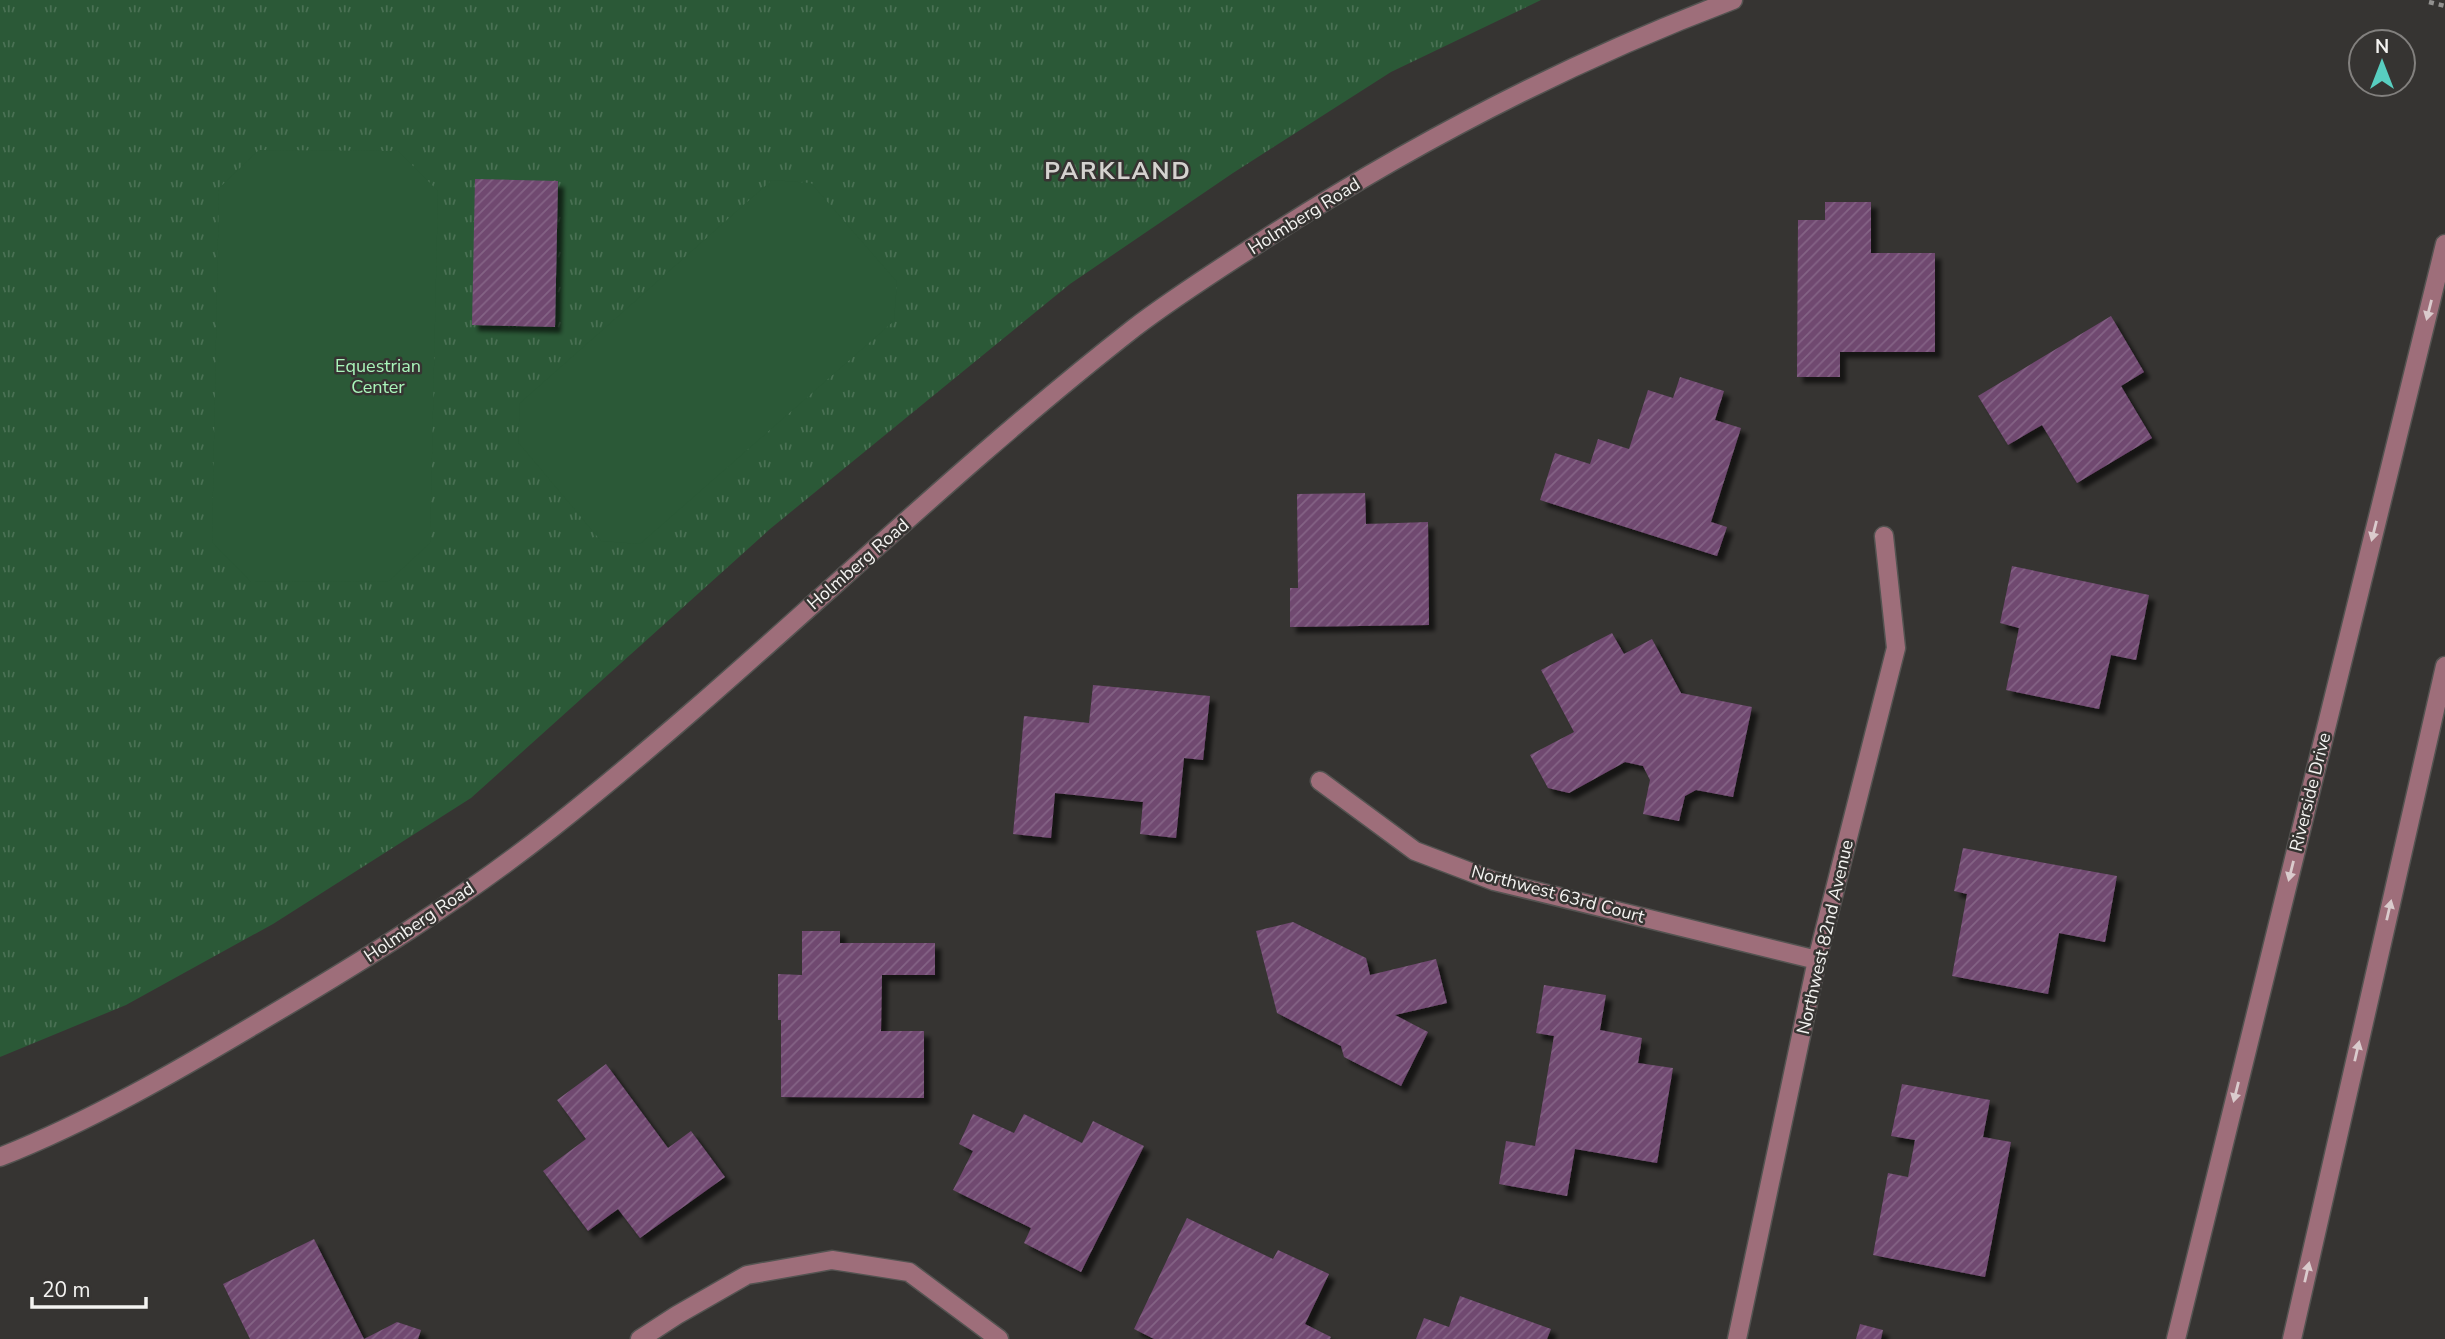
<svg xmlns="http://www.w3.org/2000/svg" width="2445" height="1339" viewBox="0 0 2445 1339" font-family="'Nunito Sans',sans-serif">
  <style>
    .grass { fill: url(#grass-tufts) }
    .pitch { fill: #2b5937 }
    .building { fill: url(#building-hatch); filter: url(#shadow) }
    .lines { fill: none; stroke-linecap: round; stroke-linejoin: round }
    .minor-casing { stroke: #545351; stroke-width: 21 }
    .path { stroke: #92918f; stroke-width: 4.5; stroke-dasharray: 5 5; stroke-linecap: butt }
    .minor { stroke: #9e6e7a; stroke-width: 18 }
    .oneway { fill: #dacbcd }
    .labels { text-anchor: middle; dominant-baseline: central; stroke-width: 5; stroke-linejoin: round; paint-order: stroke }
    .street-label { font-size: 18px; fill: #f4f3f1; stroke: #363432 }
    .park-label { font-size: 18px; fill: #a9f5ba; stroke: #363432 }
    .district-label { font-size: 24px; font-weight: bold; letter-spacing: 2px; fill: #d4d2cf; stroke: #363432 }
  </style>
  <defs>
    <pattern id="grass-tufts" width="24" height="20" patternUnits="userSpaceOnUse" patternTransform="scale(1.75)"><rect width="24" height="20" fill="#2b5937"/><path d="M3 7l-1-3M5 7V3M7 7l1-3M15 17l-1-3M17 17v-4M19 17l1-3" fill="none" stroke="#4a7154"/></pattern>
    <pattern id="building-hatch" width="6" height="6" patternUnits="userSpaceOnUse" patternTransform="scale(1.75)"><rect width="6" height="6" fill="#6f4870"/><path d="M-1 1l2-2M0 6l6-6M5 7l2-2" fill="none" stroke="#846385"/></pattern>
    <filter id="shadow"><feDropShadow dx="6" dy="6" stdDeviation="2" flood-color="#0009"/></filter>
  </defs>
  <rect width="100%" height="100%" fill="#363432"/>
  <path class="grass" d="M0,0H1541L1391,72L1233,173L1070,284L770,529L471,798L273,924L126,1005L0,1057Z"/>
  <path class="pitch" d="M259,150L398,151L438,191L430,543L389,581L251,582L212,542L219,188Z
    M772,180L811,183L897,282L894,321L640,544L601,541L518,442L520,403Z"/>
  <path class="building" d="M475,179L558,181L555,327L472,325Z
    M1825,202H1871V253H1935V352H1840V377H1797L1798,220H1825Z
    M2111,316L2144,372L2121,386L2152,438L2077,483L2042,425L2008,445L1978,396Z
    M1680,377L1724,391L1715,420L1741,428L1711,522L1727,527L1717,556L1540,500L1555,453L1590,464L1598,439L1629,449L1648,390L1673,398Z
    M1365,493L1366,524L1428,522L1429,625L1290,627V588H1298L1297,494Z
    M2012,566L2149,595L2136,660L2111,655L2099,709L2006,690L2019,628L2000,623Z
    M1612,633L1624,654L1652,639L1681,693L1752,707L1733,797L1696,790L1685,796L1679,821L1643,814L1650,780L1643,766L1625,762L1569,793L1548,788L1530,755L1574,732L1541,670Z
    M1093,685L1210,696L1203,760L1184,758L1176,838L1140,834L1143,802L1055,793L1051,838L1013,834L1024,716L1089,723Z
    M1963,848L2117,876L2105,942L2059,933L2048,994L1952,976L1967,894L1954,891Z
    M1293,922L1366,958L1370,975L1436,959L1447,1003L1395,1015L1428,1032L1401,1086L1344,1057L1341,1046L1277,1013L1256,931Z
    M802,931H840V943H935V975H882L881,1031H924V1098L781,1097V1020H778V974L802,975Z
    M1544,985L1606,995L1600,1030L1642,1038L1638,1063L1673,1068L1657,1163L1575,1149L1567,1196L1499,1184L1506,1141L1535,1146L1554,1036L1536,1033Z
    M606,1064L668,1148L691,1131L725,1177L640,1238L618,1209L588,1231L543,1171L586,1139L557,1100Z
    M1902,1084L1990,1100L1983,1137L2011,1142L1985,1277L1873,1255L1888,1173L1908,1177L1915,1140L1891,1136Z
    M973,1114L1014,1133L1024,1114L1082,1143L1093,1121L1144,1146L1081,1272L1024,1243L1031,1228L953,1190L973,1151L959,1144Z
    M1187,1218L1273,1259L1278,1250L1329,1274L1305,1324L1331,1337L1330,1339H1154L1134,1329Z
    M314,1239L364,1339L397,1322L421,1330L418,1339H250L223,1284Z
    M1460,1296L1551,1329L1547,1339H1416L1424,1318L1449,1327Z
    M1860,1324L1883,1330L1881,1339H1856Z"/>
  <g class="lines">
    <defs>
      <path id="minor" d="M1320,781L1415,851L1494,881L1817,960
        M0,1157C91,1121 177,1071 261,1021C361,962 460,901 551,829C752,670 932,486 1134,328C1176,296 1221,268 1265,239C1412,144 1569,62 1733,0
        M640,1339L677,1315L747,1275L832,1260L909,1272L999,1339
        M1737,1339L1817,960L1896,648L1884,536
        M2176,1339L2445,244
        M2292,1339L2445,666"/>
    </defs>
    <use href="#minor" class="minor-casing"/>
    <path class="path" d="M2429,2L2445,6"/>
    <use href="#minor" class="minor"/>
  </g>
  <defs><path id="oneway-solid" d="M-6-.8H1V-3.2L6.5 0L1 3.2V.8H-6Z" transform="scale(1.75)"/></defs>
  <g class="oneway">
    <use href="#oneway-solid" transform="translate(2429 310) rotate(104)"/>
    <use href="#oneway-solid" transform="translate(2374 531) rotate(104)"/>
    <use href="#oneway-solid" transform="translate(2291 871) rotate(104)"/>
    <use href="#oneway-solid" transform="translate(2389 910) rotate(-77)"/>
    <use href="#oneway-solid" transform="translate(2357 1051) rotate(-77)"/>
    <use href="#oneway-solid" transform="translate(2236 1092) rotate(104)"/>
    <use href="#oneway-solid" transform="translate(2307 1272) rotate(-77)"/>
  </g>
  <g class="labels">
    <g class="street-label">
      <text transform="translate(1304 216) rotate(-32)">Holmberg Road</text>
      <text transform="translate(858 564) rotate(-41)">Holmberg Road</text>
      <text transform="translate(2310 792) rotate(-76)">Riverside Drive</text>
      <text transform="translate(1558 894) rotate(15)">Northwest 63rd Court</text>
      <text transform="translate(419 922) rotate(-34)">Holmberg Road</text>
      <text transform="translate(1825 937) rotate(-77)">Northwest 82nd Avenue</text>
    </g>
    <g class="park-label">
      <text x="378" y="366">Equestrian<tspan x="378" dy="21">Center</tspan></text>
    </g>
    <g class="district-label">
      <text x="1118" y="171">PARKLAND</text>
    </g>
  </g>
  <g transform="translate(2382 63)"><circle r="33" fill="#363432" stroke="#82807e" stroke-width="2"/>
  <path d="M0-5L12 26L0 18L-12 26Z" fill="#58cec0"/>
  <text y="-10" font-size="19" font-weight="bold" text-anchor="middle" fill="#f4f3f1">N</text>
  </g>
  <path d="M32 1297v10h114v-10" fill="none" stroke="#f4f3f1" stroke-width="3.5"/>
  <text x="42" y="1297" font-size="21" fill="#f4f3f1" stroke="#363432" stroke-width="5" paint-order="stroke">20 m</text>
</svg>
